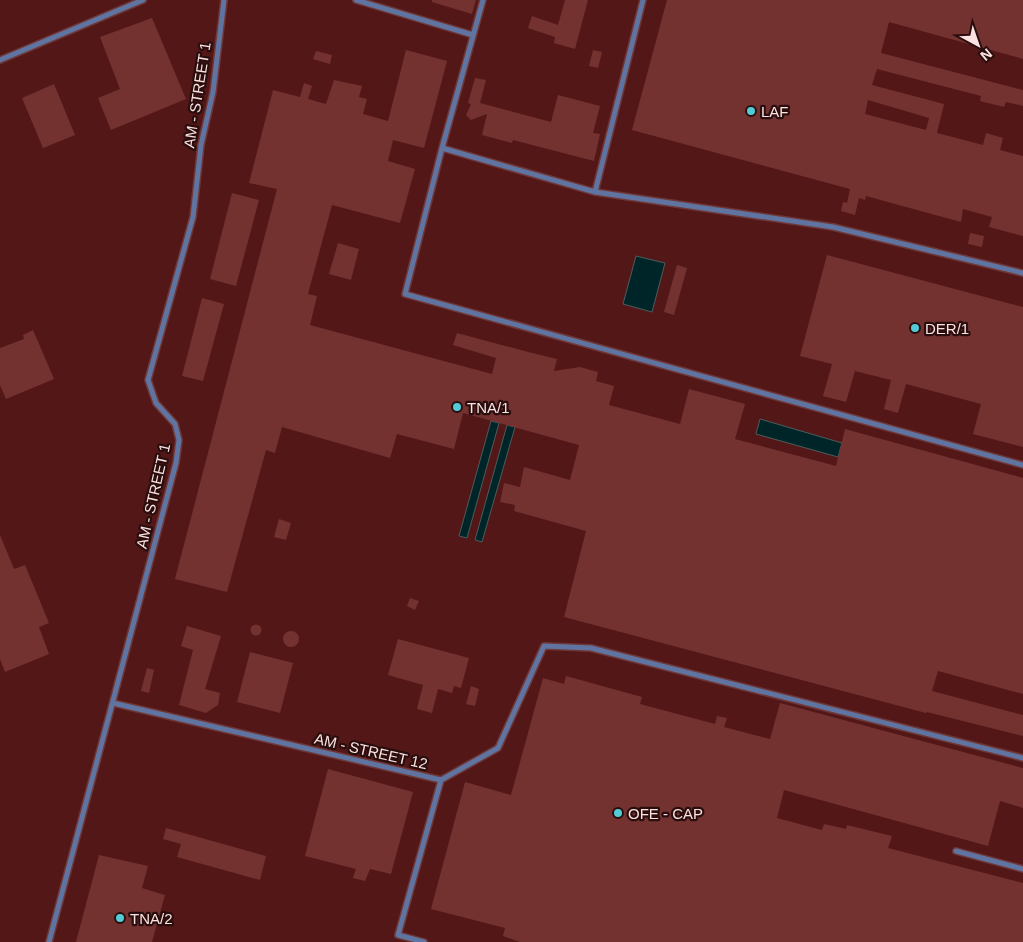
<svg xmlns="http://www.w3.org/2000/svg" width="1023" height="942" viewBox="0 0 1023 942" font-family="Arial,sans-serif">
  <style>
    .water { fill: #002528; stroke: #4b5e5f }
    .building { fill: #733230; fill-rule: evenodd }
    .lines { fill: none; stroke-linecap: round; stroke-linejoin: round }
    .service-casing { stroke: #6f3737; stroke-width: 8 }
    .service { stroke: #5f74a0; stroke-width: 5 }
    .poi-dot { fill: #52cbd7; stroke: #290e0d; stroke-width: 2 }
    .labels { text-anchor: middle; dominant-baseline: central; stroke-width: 4.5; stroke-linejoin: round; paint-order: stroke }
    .street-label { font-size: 15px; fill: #fbe2e0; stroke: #290e0d }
    .poi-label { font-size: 15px; fill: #fbe2e0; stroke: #290e0d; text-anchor: start }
  </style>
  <rect width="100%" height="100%" fill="#541717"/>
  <path class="water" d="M636,256L665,263L652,312L623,304Z
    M760,419L842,443L838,457L756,434Z
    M491,421L499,423L467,538L459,536Z
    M507,425L515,427L482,542L475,540Z"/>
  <path class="building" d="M432,0H476L472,14L432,2Z
    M565,0H588L575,49L554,43L555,37L528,28L532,16L558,25Z
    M667,0H1023V59L889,22L881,53L1023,90V106L1006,102L1004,107L980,101L981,96L877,69L872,85L944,104L937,133L983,145L986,133L1003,138L1000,150L1023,156V236L989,227L992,217L963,209L961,222L866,196L865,200L859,198L855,215L841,211L843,202L847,203L850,189L632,130ZM868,100L929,118L926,130L865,114Z
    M152,18L186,99L111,130L98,98L120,89L100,37Z
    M406,50L447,61L424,148L393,140L388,161L415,169L400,223L332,205L308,294L317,296L310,325L492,374L496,358L453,345L457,333L532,353L557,359L554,371L580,367L598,372L596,381L614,386L609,405L680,424L689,389L745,404L735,439L836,466L845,429L1023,478V694L938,671L932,691L1023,715V736L927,712L926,713L564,617L586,531L514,511L515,505L500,502L504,483L520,487L524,467L570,480L579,445L463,413L454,449L397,434L390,458L282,427L275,453L266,450L227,592L175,579L277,189L249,183L273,90L300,97L304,83L312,86L308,99L326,104L334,80L362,86L359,97L367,99L363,114L388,121Z
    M593,50L602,52L598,68L589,66Z
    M316,51L332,55L330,64L313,59Z
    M475,78L486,80L480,103L551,122L558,95L600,106L593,133L600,134L594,161L513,140L512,143L482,135L487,114L471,120L466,115L471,104L468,103Z
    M54,84L75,135L43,148L22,98Z
    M232,193L259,200L236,286L210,279Z
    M970,233L984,236L982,247L968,244Z
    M338,243L359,249L351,280L329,274Z
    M827,255L1023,307V447L973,434L981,404L906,384L898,413L884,409L891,380L855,371L846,402L823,396L832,364L800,356Z
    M677,265L687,268L674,315L664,312Z
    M202,298L224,304L203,381L182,376Z
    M33,330L54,379L6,399L0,385V348L24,339L23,335Z
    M279,519L291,523L286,540L274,537Z
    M0,535L14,569L25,565L49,623L39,627L49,654L5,672L0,659Z
    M410,598L419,601L415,610L407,606Z
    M250.5 630a5.5 5.5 0 1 1 11 0a5.5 5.5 0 1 1-11 0Z
    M187,626L221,636L205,689L220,693L218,705L206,713L179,705L193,650L181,646Z
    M283 639a8 8 0 1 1 16 0a8 8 0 1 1-16 0Z
    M398,639L469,658L461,688L454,686L452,693L438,689L432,713L417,709L423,685L388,675Z
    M250,652L293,663L280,713L237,702Z
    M147,668L154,670L149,693L141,691Z
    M566,676L642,697L640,704L715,724L717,716L727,718L724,727L770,739L780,703L1023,768V808L1000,801L988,846L784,790L777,818L822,830L824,824L846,829L847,825L892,836L888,848L1023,883V942H520L503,936L505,928L431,909L465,782L511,795L543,678L564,684Z
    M471,686L479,689L475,706L466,704Z
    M328,769L413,792L391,874L370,869L365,881L353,878L356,869L305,856Z
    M166,828L266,856L260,880L177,857L181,844L163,839Z
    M99,855L148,866L142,888L165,895L152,942H76Z"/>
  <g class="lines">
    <defs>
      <path id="service" d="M356,0L473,35
        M483,0L442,148L595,192L643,0
        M0,60L143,0
        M442,148L405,294L1023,465
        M595,192L833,227L1023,273
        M113,703L441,780L398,935L424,942
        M441,780L498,748L544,646L591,648L1023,758
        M956,851L1023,869
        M49,942L176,463L179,440L175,424L156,403L148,380L193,217L201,145L213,92L224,0"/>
    </defs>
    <use href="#service" class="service-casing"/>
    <use href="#service" class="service"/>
  </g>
  <g class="poi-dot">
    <circle cx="751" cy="111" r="5"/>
    <circle cx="915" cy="328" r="5"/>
    <circle cx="457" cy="407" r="5"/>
    <circle cx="618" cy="813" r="5"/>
    <circle cx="120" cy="918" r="5"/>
  </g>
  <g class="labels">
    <g class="street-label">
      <text transform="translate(197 95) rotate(-81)">AM - STREET 1</text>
      <text transform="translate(153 496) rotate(-77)">AM - STREET 1</text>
      <text transform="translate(371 751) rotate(13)">AM - STREET 12</text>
    </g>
    <g class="poi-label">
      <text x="761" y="111">LAF</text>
      <text x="925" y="328">DER/1</text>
      <text x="467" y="407">TNA/1</text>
      <text x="628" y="813">OFE - CAP</text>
      <text x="130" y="918">TNA/2</text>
    </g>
  </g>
  <g transform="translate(978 45) rotate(140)" stroke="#290e0d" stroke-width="4" paint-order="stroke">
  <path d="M0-4L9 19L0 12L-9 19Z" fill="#fbe2e0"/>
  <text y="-8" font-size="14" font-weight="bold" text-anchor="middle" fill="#fbe2e0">N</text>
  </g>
</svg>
